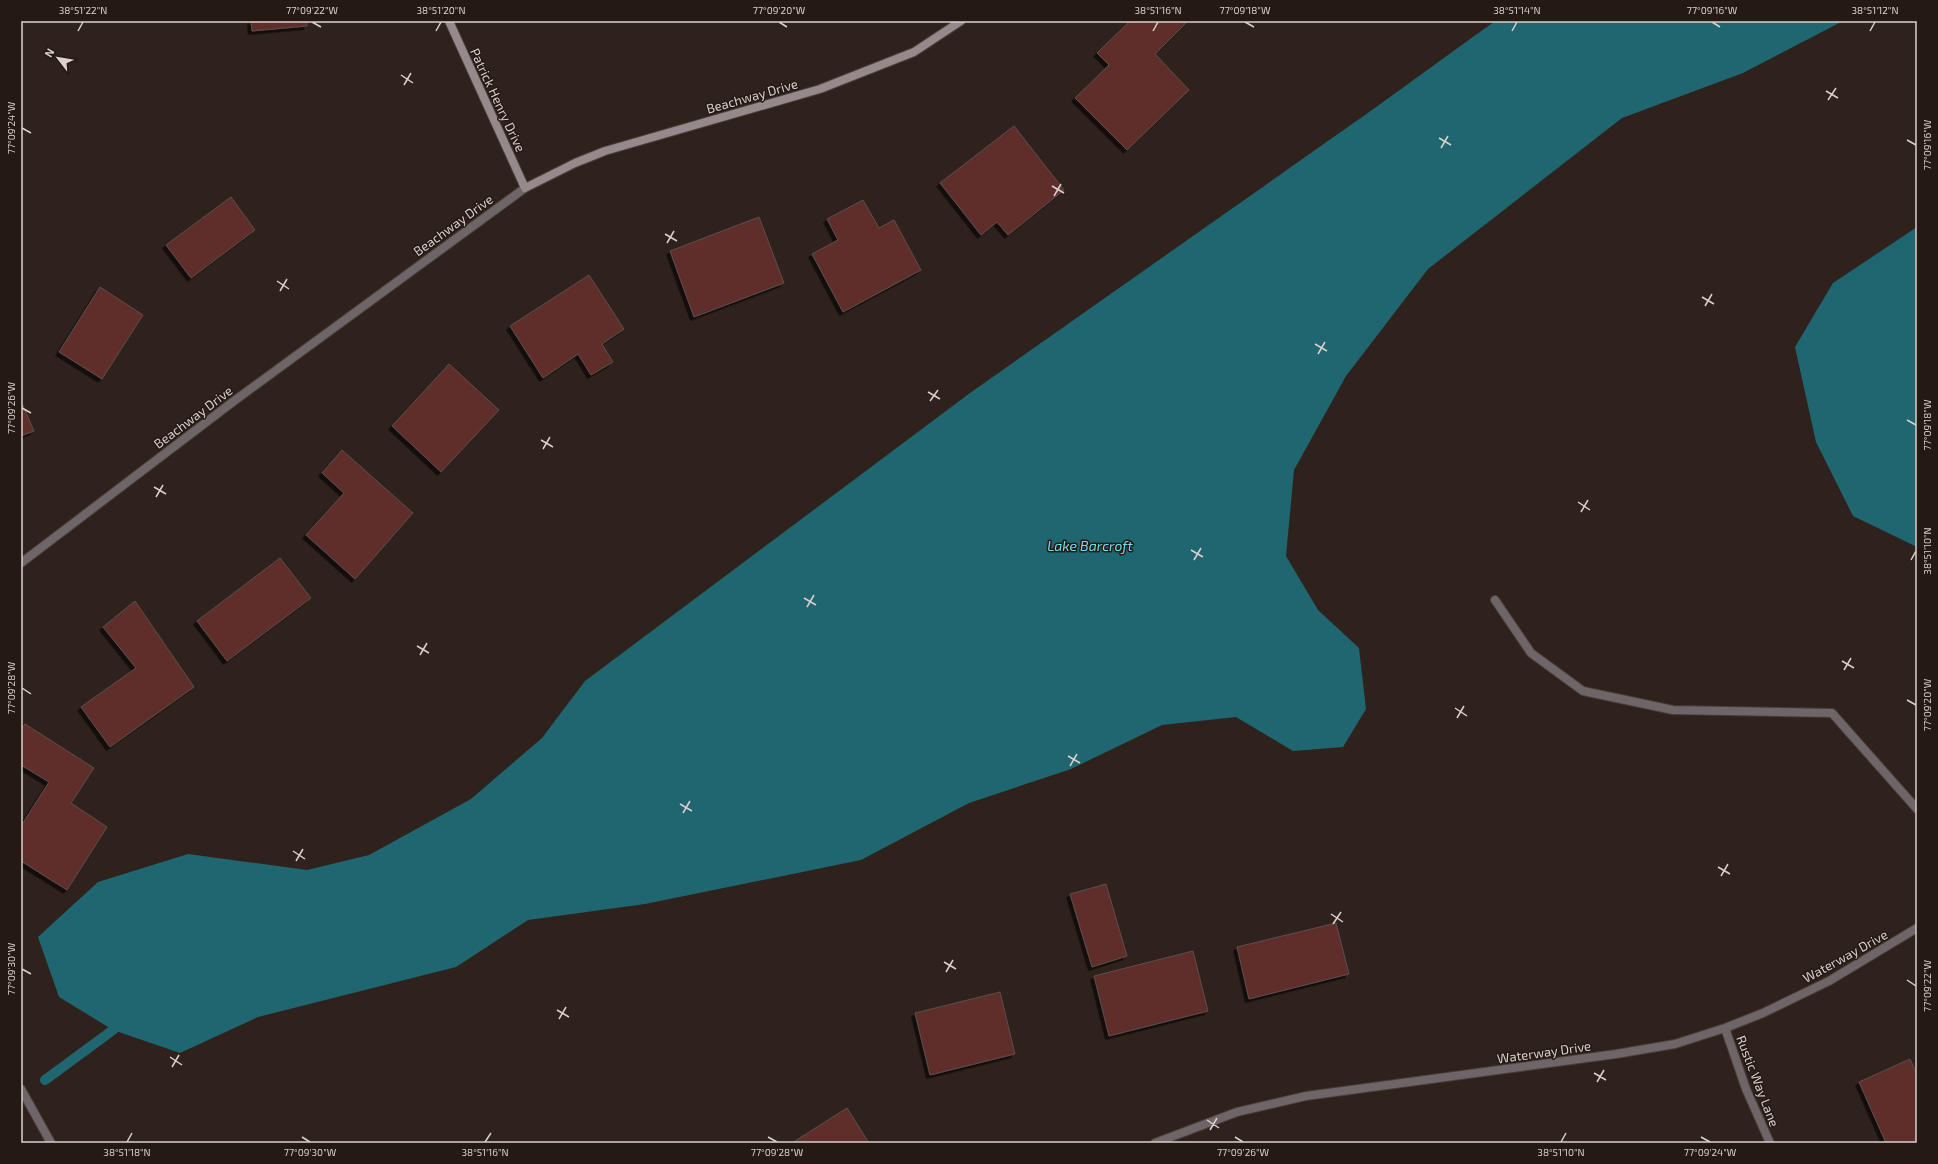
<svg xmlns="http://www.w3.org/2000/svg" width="1938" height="1164" viewBox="0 0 1938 1164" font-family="'Exo 2',sans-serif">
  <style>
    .water { fill: #1f6670 }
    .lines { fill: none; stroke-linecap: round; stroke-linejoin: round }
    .stream { stroke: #1f6670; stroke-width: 10 }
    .building { fill: #5e2f2c; stroke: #5d4d4c; filter: url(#shadow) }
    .lane-casing { stroke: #4a3e39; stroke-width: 10 }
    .street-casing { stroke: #4a3e39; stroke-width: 10 }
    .secondary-casing { stroke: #4a3e39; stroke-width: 10 }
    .lane { stroke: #6d6567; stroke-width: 8 }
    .street { stroke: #6d6567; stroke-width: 8 }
    .secondary { stroke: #95898b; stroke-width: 8 }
    .ticks { fill: none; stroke: #dad1cd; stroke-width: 1.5 }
    .labels { text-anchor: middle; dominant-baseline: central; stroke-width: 3; stroke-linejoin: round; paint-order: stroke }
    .street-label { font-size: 13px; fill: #dad1cd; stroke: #251914 }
    .water-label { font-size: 14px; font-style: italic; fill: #74dded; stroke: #251914 }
    .neatline { fill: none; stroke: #dad1cd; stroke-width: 1.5 }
    .ticks-label { font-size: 10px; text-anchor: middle; fill: #dad1cd }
  </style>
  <defs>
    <filter id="shadow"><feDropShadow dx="-3.5" dy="3.5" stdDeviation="0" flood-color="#0009"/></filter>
  </defs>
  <rect width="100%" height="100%" fill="#2f221d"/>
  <path class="water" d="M1495,21H1843L1743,73L1622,118L1428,269L1346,376L1294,470L1286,556L1318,610L1359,648L1366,709L1343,747L1293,751L1236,717L1162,725L1071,769L969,803L861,860L645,904L528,920L456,967L258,1017L180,1053L113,1030L59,997L38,937L98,882L188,854L307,870L369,855L471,799L542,738L585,681L970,393L1372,110Z
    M1917,227V547L1853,516L1816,442L1795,347L1833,283Z"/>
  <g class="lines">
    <path class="stream" d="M45,1080L113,1030"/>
  </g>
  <path class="building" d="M251,21H307V26L252,31Z
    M1130,21H1184L1186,23L1155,54L1189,90L1127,150L1075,98L1109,65L1097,53Z
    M1014,126L1064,190L1008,235L997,222L981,235L940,183Z
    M231,197L255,230L191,278L166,245Z
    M863,200L879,228L894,220L921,270L843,312L812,254L838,240L827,219Z
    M759,217L784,283L694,317L670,251Z
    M589,275L624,329L602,344L613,362L591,375L578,354L543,378L510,326Z
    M100,287L143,315L102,379L59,352Z
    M449,364L499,410L441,472L392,426Z
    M21,401L34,431L21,436Z
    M342,450L413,513L355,579L306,535L344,493L322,473Z
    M280,558L311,598L227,661L197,621Z
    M135,601L194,687L110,747L81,707L136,668L103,627Z
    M25,724L94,768L71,803L107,827L67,890L21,861V826L49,782L21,765V729Z
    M1106,884L1127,956L1092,967L1070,894Z
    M1336,923L1349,974L1249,999L1237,947Z
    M1193,951L1208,1011L1109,1036L1094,976Z
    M1000,992L1015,1054L930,1075L915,1013Z
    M1910,1059L1917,1074V1143H1886L1859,1082Z
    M847,1108L869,1143H796L795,1141Z"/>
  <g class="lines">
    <defs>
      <path id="lane" d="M1495,600L1531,653L1583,691L1673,710L1832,713L1917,809"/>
      <path id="street" d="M21,563L234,401L525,188
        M1725,1028L1746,1089L1770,1143
        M21,1089L51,1143
        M1155,1143L1237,1112L1306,1096L1616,1054L1675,1044L1725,1028L1763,1013L1829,981L1917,928"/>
      <path id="secondary" d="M449,21L525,188L575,163L605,151L820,89L914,52L961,21"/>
    </defs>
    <use href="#lane" class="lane-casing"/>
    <use href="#street" class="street-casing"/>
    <use href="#secondary" class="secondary-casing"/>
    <use href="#lane" class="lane"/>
    <use href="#street" class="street"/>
    <use href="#secondary" class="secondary"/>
  </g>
  <path class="ticks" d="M312,22L321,27M779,22L787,27M1245,22L1254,27M1712,22L1720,27M78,31L83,22M436,31L441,22M1153,31L1158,22M1512,31L1517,22M1870,31L1875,22M401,75L413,83M404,85L411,73M1826,91L1838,98M1828,100L1836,88M22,128L31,133M1439,138L1451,145M1907,140L1916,145M1441,148L1448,136M1052,186L1064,193M1054,196L1061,184M665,234L677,241M667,243L674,231M277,281L289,289M280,291L287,279M1702,297L1714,304M1705,306L1712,294M1315,344L1327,351M1318,354L1325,342M928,392L940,399M930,401L938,390M22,408L31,413M1907,420L1916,425M541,440L553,447M543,449L550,437M154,487L166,494M156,497L163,485M1578,502L1590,510M1581,512L1588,500M1191,550L1203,557M1194,560L1201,548M1911,560L1916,551M804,598L816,605M807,607L814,595M417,646L429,653M420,655L427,643M1842,661L1854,668M1844,670L1851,658M22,688L31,694M1907,700L1916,705M1455,708L1467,716M1457,718L1464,706M1068,756L1080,763M1070,766L1077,754M680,804L692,811M683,813L690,801M293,851L305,859M296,861L303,849M1718,867L1730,874M1721,876L1728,864M1331,914L1343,922M1333,924L1341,912M944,962L956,969M22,969L31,974M946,972L953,960M1907,980L1916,986M557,1010L569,1017M559,1019L566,1007M170,1057L182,1065M172,1067L179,1055M1594,1073L1606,1080M1597,1082L1604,1070M1207,1120L1219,1128M1210,1130L1217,1118M302,1137L310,1142M768,1137L777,1142M1235,1137L1243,1142M1701,1137L1710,1142M127,1142L132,1133M485,1142L491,1133M1561,1142L1566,1133"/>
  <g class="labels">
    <g class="street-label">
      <text transform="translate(752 96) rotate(-16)">Beachway Drive</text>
      <text transform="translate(498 100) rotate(65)">Patrick Henry Drive</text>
      <text transform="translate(453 225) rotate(-36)">Beachway Drive</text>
      <text transform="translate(193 417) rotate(-37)">Beachway Drive</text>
      <text transform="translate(1845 956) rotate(-29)">Waterway Drive</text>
      <text transform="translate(1544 1052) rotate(-8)">Waterway Drive</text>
      <text transform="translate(1758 1081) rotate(69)">Rustic Way Lane</text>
    </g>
    <g class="water-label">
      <text x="1090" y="545">Lake Barcroft</text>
    </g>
  </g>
  <rect width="1938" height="1164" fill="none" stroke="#251914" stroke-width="44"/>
  <g transform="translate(58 58) rotate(301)" stroke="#251914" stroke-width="3" paint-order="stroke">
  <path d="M0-3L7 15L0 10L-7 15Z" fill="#dad1cd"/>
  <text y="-6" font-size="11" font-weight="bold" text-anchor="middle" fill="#dad1cd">N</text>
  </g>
  <rect x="22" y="22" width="1894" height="1120" class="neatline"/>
  <g class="ticks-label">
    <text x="83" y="14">38°51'22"N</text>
    <text x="312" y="14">77°09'22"W</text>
    <text x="441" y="14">38°51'20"N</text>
    <text x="779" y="14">77°09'20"W</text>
    <text x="1158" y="14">38°51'16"N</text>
    <text x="1245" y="14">77°09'18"W</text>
    <text x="1517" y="14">38°51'14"N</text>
    <text x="1712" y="14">77°09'16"W</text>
    <text x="1875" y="14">38°51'12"N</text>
    <text transform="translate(11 128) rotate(-90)" y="4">77°09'24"W</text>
    <text transform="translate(1927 145) rotate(-90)" y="4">77°09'16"W</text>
    <text transform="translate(11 408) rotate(-90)" y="4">77°09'26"W</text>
    <text transform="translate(1927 425) rotate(-90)" y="4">77°09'18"W</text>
    <text transform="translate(1927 551) rotate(-90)" y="4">38°51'10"N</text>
    <text transform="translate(11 688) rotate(-90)" y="4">77°09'28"W</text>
    <text transform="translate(1927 705) rotate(-90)" y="4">77°09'20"W</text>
    <text transform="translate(11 969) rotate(-90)" y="4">77°09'30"W</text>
    <text transform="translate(1927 986) rotate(-90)" y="4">77°09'22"W</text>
    <text x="127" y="1156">38°51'18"N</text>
    <text x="310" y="1156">77°09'30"W</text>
    <text x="485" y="1156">38°51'16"N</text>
    <text x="777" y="1156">77°09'28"W</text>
    <text x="1243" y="1156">77°09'26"W</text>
    <text x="1561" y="1156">38°51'10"N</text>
    <text x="1710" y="1156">77°09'24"W</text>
  </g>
</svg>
